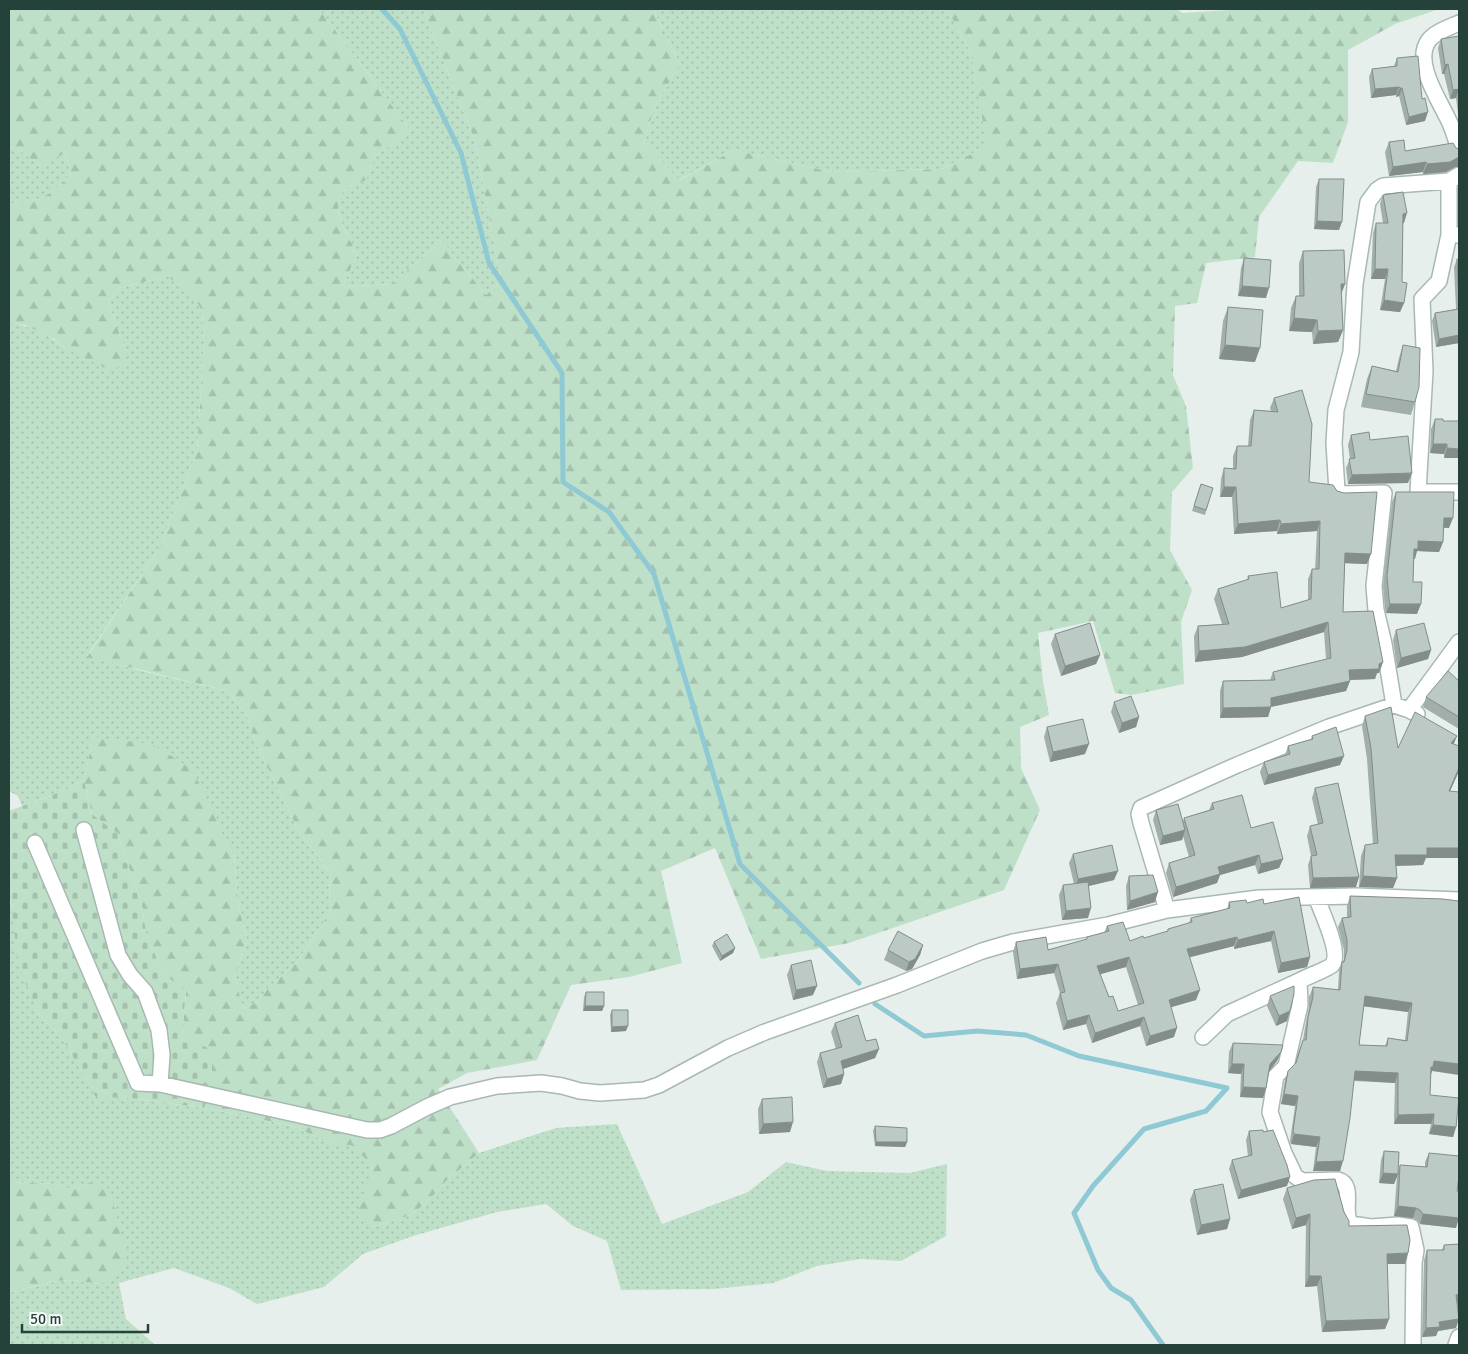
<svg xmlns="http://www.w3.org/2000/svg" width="1468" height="1354" font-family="Signika,sans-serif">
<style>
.grass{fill:url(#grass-dots)}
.forest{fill:url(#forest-firs)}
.cemetery{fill:url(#cemetery-stones)}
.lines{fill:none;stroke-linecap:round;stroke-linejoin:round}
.stream{stroke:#8ec9d4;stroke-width:5}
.street-casing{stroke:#a8b8b2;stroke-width:18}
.street{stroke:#fff;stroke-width:15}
.wall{fill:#a1aea9;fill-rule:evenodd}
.shaded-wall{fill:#838d89}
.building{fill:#bbcac4;stroke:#838d89;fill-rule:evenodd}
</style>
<defs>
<pattern id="grass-dots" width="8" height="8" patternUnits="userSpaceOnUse" patternTransform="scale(1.25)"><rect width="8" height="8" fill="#bfe0c8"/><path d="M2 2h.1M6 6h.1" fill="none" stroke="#a4c1ad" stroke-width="1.8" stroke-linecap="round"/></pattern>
<pattern id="forest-firs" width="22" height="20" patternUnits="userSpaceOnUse" patternTransform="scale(1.25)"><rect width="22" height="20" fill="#bfe0c8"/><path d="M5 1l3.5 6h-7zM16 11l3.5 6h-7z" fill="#a4c1ad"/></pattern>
<pattern id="cemetery-stones" width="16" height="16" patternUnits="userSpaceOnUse" patternTransform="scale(1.25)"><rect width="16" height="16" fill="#bfe0c8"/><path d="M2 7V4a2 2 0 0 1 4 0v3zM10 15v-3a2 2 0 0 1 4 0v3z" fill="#a4c1ad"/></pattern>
</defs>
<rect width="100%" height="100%" fill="#e6efeb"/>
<path class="grass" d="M319,9h104l52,132 26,140 -15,14 -44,-54 -51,43 -49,3 15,-32c-7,-18 -30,-48 -12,-65 5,-5 15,-7 21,-10l9,-24 36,-25z
M653,9h294l24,44 17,93 -46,23 -110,3 -98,-22 -55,30 -35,-37 10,-35 26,-44z
M9,147c11,1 21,11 29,18l27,-13 6,22c-20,22 -32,28 -62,30z
M167,276l27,19 8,16 2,30 -7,110 -37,96 -73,109 55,15 86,20 19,25 11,31 39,81 32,44 1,38 -9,17 -25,36 -27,24 -12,15 -14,7 -8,-33 12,-35 -9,-38 -4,-50 -141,-116 -9,43 -32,15 -30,11 -4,-10 -9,-5v-469c21,4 40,12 57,27l58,-3 -16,-44 11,-14z
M9,897l28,115 27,29 33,57 25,-1 82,11 89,18 39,18h19l22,21 -3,12 2,50 39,-12 15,-12 22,-24 31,-26 77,-25 61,-4 45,100 86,-32 38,-30 41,9 83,2 37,-9 -1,72 -45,25 -41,-2 -43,7 -44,17 -59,6 -93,1 -14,-49 -34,-15 -27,-22 -49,8 -84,24 -50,18 -39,33 -67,17 -28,-16 -55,-20 -55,15 7,36 29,26h-146v-52l48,-12 16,-1 27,4 -8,-102 -22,7 -15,-5 -46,-2z"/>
<path class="forest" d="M9,9h310l92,122 -36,25 -9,24c-6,3 -16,5 -21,10 -18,18 5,47 12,65l-15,32 49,-3 51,-43 44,54 15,-14 -26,-140 -52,-132h230l27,55 -26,44 -10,35 36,37 54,-30 98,22 110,-3 45,-23 -16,-93 -24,-44h230l5,4 62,-4h195l-44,15 -47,26v72l-15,41 -35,-2 -39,56 -4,40 -49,6 -9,40 -22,3 -2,69 13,31 7,62 -21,24 -2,58 22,40 -11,32 3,62 -52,11 -17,-2 -22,-72 -55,12 5,48 6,34 -29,12 1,41 19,42 -36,80 -155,53 -88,16 -46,-111 -54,23 21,92 -53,14 -58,8 -34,75 -70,13 -29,16 41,64 -31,26 -22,24 -15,12 -39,12 -14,-15 15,-46 -22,-21 -19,-1 -39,-18 -89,-18 8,-21 -30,-51 4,-46 -23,-15 -17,-42 -4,-28 -25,-72 -25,-19 -8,-34 9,-43 59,7 40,25 42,84 4,50 9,38 -12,35 8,33 14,-7 12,-15 27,-24 25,-36 9,-17 -1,-38 -32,-44 -39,-81 -11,-31 -19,-25 -141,-34 73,-110 37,-96 7,-110 -2,-30 -9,-16 -26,-19 -48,12 -11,14 16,44 2,17 -15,8 -45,-22 -12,-10 -29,-14 -16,-3v-118c30,-2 42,-8 62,-30l-6,-22 -12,9 -15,4c-8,-7 -18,-17 -29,-18z
M9,1182l46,2 15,5 22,-7 12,3 6,6 17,65 -6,16 -13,9 -8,3 -27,-4 -17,1 -47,12z"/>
<path class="cemetery" d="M84,780l8,34 25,19 25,72 4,28 17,41 23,16 -4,46 30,14v38l-8,20 -82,-11 -25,2 -33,-58 -27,-29 -19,-49 -7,-60 -2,-6v-86l43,-16z"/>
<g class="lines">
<path class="stream" d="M382,9l18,20 61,124 28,110 73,110 1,109 46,30 45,62 86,290 119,119
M875,1004l49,32 53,-5 49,4 53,21 148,32 -21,23 -62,18 -51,57 -19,27 24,57 13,18 20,12 32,45"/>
<g class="street-casing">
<path id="street" d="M1459,23c-9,4 -24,9 -30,17 -16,21 9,58 18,77 6,11 9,22 12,33
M1449,181v54h10
M1449,235l-10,46 -17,18 3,72 -7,121h41
M1394,705l-10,-61 -8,-34 -2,-24 10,-93 -44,1 -3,-3 -3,-48 2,-33 15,-58 4,-68 13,-82 9,-12 6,-4 66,-5 10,-6
M1417,714l-8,-4 50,-68
M84,830l34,125 12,20 15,17 14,38 3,25 -2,29
M35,843l103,240 22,1 207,46h13l11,-4 36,-19 23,-10 47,-11 44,-3 21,3 18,5 20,2 44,-3 15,-5 69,-37 37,-16 132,-47 85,-34 31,-9 95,-17 59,-15 92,-12 96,-2 104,4
M1316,897c5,13 26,57 16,68 -4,4 -26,12 -33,16l1,24 -14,61 -10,10 -6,36 14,41 11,23 7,5 36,-1c18,5 3,32 13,44l20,3 27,-2 13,2 5,23 -2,13 -1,82
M1167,910l-26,-87 -2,-9 2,-6 96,-43 92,-38 65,-22 15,5
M1203,1037l24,-23 72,-33
M1456,1345l3,-8"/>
</g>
<use href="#street" class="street"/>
</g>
<path class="wall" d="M1459,36v85l-3,-23 -6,1 -6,-25h-2l-4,-26 3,-9z
M1397,58l28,63 -19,4 -7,-29 -3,1v-2l-25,3 -2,-21 3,-8 22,-3z
M1389,142l16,9 51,-3 3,1v18h-4l-9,5 -23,2v-2l-34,4 -4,-24z
M1319,179l20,51 -25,-1 2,-42z
M1459,184v36l-1,-34z
M1383,195l21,28h-1l-1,59 2,21 -4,9 -20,-2 5,-31h-14l2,-46 3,-10h7l-3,-19z
M1303,251l42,33 -4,10 2,36 -5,12 -25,2 -1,-12 -23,-1 2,-23 5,-12h3v-33z
M1244,258l22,40 -28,-2 3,-28z
M1457,259h2v84l-23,4 -4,-26 3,-8 21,-4 -2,-42z
M1228,307l27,55 -36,-3 4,-38z
M1403,345l12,57 -4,13 -50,-8 6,-28 5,-13 24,5 3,-13z
M1274,398l35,84 58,82 -22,-1 -2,49 40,50 -4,11h-2l-2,6 -25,1 -4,11 -75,16 -3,10 -48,1v-27l3,-10 47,-1 3,-8 53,-13 -2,-27 -82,25 -47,5 -1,-26 4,-10 24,-2 -8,-25 4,-10 29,-9 1,-4 33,32 27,-8v-21l4,-10h3l2,-38 -40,3v-3l-43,3 -2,-37h-12l1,-18 3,-11 9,1v-13l4,-10h11l2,-26 4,-10 17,1 -1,-3z
M1435,419l8,2h16l-15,37v-4l-14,-1 1,-24z
M1351,435l19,5 38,43 -60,1 -2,-16 4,-9 -2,-14z
M1201,484l12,4 -8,27 -13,-4z
M1396,492l53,36h-6v14l-4,10 -22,-1 -3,8 -1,23 4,32 -31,-1 -1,-4 -2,-23 9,-84z
M1396,630l35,20 -3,9 -31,9 -4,-28z
M1055,634l45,21 -4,9 -35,12 -10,-32z
M1459,681v48l-36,-22 3,-10z
M1114,702l25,15 -3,10 -17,6 -8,-21z
M1365,716l33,32 56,-4 5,2v25l-9,20 -27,74 -27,1 1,12 -4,10 -34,-1 2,-31 4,-11 8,-1 -6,-85 -5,-33z
M1047,727l38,27 -35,8 -6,-25z
M1312,736l28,29 -76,20 -4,-13 4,-10 21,-7 3,-9 23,-7z
M1315,788l41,99 -46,1 -2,-23 3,-9 -4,-20 3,-10 8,-1 -6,-27z
M1212,803l39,25 32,31 -4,9 -21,6 -3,-9 -35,10 -3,8 -44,14 -7,-24 3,-10 20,-6 -6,-21 -1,4 -22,5 -7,-25 3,-10 27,11 1,-3 25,-8z
M1073,854l41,26 -25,6 -1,32 -26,2 -3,-25 4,-10 11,-1 -5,-21z
M1129,876l26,26 -28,8 -1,-24z
M1350,896l93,3 -11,172 -1,3 -1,21 26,32 -3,10 -24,-3 2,-10h-37l1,-41 -41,-2 -14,90h-27l3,-24 -25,-3 -1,-3 5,-35 -14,-2 4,-24 3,-9 7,-7 4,-14 4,-10 2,-13 4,-20v-10l4,-10 25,3 1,-19 5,-12v-9l-6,-23 4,-9 5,-1v-11zM1364,1006l44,6 -3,28 -17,-2 -3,8 -26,-1z
M1229,902l35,2 46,53 -3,10 -29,6 -7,-32 -37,8v-3l-45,11 7,43 -25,7 3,30 -28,9 -6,-20 -48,17 -6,-19 -23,6 -7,-27 4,-10 -6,-20 -37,6 -4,-27 3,-10 32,8 38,-10 1,-3 17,-4 3,-7 23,15 14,-3 23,-6 1,-3 21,-6 2,-5 36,-9zM1126,967l12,38 -20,6 -9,-14 -9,-23z
M714,942l21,6 -2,5 -13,8 -8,-15z
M923,945l-3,10 -8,14 -6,2 -22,-11 4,-10z
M791,965l22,30 -20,5 -6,-25z
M586,992l18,14 -2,5h-19l1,-14z
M1270,996l17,25 -11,5 -9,-20z
M612,1010l14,21 -15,1 -1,-17z
M835,1023l44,26 -4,9 -32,11 1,5 -3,10 -18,4 -6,-26 3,-9 16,-4 -5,-17z
M1233,1043l48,9 -4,9 -8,10 -3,17 -3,10 -23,-1 1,-23 -13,-1 1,-21z
M762,1099l28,33 -31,2 -1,-25z
M875,1126l32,16 -2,5 -30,-1 -2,-15z
M1249,1131l14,1 24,54 -49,13 -9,-30 3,-9 16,-4 -2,-16z
M1384,1151l14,21 2,-7 25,2v-5l4,-9 28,38 -1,37 -36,-4 -3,-4 -4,-2 -19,-2 3,-39 -3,7 -15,-1 2,-23z
M1287,1188l57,24 5,14 56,38h-18l2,55 -4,10 -63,3 -5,-46 -12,1 1,-62 -14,4 -9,-30z
M1194,1190l36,29 -3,10 -30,6 -7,-35z
M1459,1244v60h-1l-2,24 -18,3 -2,5 -14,1 2,-77 3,-10h15l2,-5z"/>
<path class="shaded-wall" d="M1448,64l-4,10h-2l3,-9z
M1399,87l-3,8 -25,3 4,-9z
M1400,88h2l-3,8 -3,1z
M1459,89l-3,9 -6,1 3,-9z
M1428,112l-3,9 -19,4 3,-8z
M1459,157v10h-4l-9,5 -23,2 4,-10z
M1426,162l-3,10 -34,4 4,-9z
M1407,213l-3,10 -4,1 3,-10z
M1317,221l25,1 -3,8 -25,-1z
M1375,269h13l-3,10h-14z
M1341,284h4l-5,13z
M1242,286l27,2 -3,10 -28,-2z
M1384,300l20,3 -4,9 -20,-2z
M1294,318l23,2 -5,12 -23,-1z
M1343,330l-5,12 -25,2 5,-13z
M1459,335v8l-23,4 3,-8z
M1225,345l35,3 -5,14 -36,-3z
M1433,444h14l-3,10 -14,-1z
M1447,448l12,1v9h-15z
M1412,473l-4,10 -60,1 4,-9z
M1224,487h12l-4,10h-12z
M1444,518h9l-4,10 -9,-1z
M1280,520l-3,11 -43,3 4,-10z
M1320,521l-3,10 -40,3 4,-10z
M1418,541l25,1 -4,10 -22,-1 -2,8 -4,-1 3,-9z
M1345,553l26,1 -4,10 -26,-1z
M1390,604h31l-4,10 -31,-1z
M1328,622l-4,10 -82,25 -47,5 4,-11z
M1431,650l-3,9 -31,9 4,-10z
M1100,655l-4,9 -35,12 4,-10z
M1383,662l-4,11h-2l-2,6 -29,1 3,-10z
M1350,681l-4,10 -76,16h1l-3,10 -48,1 3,-10z
M1139,717l-3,10 -17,6 3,-10z
M1457,736l-4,10 -2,-3z
M1089,744l-4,10 -35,8 3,-10z
M1344,756l-4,9 -76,20 4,-10z
M1459,768v3l-14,31 4,-11z
M1185,830l-3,10 -22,5 3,-9z
M1427,848h32v10h-33l-3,7 -32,1 4,-11z
M1259,855l-4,10 -35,10 -3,8 -44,14 3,-10 42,-20z
M1283,859l-4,9 -21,6 3,-10z
M1118,871l-4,9 -39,9 3,-10z
M1363,876l34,2 -4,10 -34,-1z
M1359,877l-3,10 -46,1 3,-10z
M1158,892l-3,10 -28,8 3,-9z
M1091,908l-3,10 -26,2 4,-9z
M1274,931l-3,10 -37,8 4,-9z
M1237,937l-3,9 -51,13 4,-10z
M923,945l-3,10 -8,14 -6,2 3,-9z
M735,948l-2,5 -13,8 2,-5z
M1129,957l-3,10 -32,9 3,-10z
M1310,957l-3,10 -29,6 3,-10z
M1058,964l-4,9 -37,6 3,-10z
M817,986l-4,9 -20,5 3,-10z
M1200,990l-4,10 -31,9 4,-9z
M1365,996l47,7 -4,9 -47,-6z
M585,1006h19l-2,5h-19z
M1290,1011l-3,10 -11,5 3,-10z
M1089,1015l-3,9 -23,6 4,-9z
M1144,1017l-4,9 -48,17 3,-10z
M628,1026l-2,5 -15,1 1,-5z
M1177,1028l-3,9 -28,9 4,-10z
M879,1049l-4,9 -38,13 4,-10z
M1281,1052l-4,9 -10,13 3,-10z
M1434,1061l25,3v11l-27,-4 -2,6 1,-10z
M1232,1064h12l-3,10 -13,-1z
M1355,1071l43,2 -3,10 -43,-3z
M844,1074l-3,10 -18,4 4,-9z
M1243,1087l23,1 -3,10 -23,-1z
M1284,1094l14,2 -3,10 -14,-2z
M1434,1114l-3,10h-37l4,-9z
M793,1122l-3,10 -31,2 4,-10z
M1433,1125l23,2 -3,10 -24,-3z
M1294,1134l26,3 -4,10 -25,-3z
M876,1142h31l-2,5 -30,-1z
M1343,1161l-3,10h-27l3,-9z
M1383,1173l15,1 -4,10 -15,-1z
M1290,1177l-3,9 -49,13 3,-9z
M1398,1206l18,2 -3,10 -19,-2z
M1310,1214l-4,11 -14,4 4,-11z
M1423,1214l36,4 -3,10 -36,-4z
M1230,1219l-3,10 -30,6 4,-10z
M1408,1253l-3,11h-22l4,-10z
M1309,1276h12l-4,10 -12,1z
M1459,1294v10h-6l3,-9z
M1389,1319l-4,10 -63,3 4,-11z
M1459,1319l-3,9 -18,3 -2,5 -14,1 4,-9 13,-6z"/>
<path class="building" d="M1459,36v53l-6,1 -5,-26 -3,1 -4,-26z
M1418,56l4,43 3,-1 3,14 -19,5 -7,-29h-2l-1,-1 -24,2 -3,-20 25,-3v-8z
M1404,140l1,11 48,-8 3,5 3,1v8l-9,5 -23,2 -1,-2 -33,5 -4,-25z
M1319,179h25l-2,43 -25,-1z
M1403,192l4,21 -4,1 -1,68 5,1 -3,20 -20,-3 4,-31h-13l1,-46h12l-5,-28z
M1344,250l1,34h-4l2,46 -25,1 -1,-11 -23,-2 2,-22h8l-1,-45z
M1244,258l27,2 -2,28 -27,-2z
M1457,259h2v41z
M1228,307l35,3 -3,38 -35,-3z
M1459,309v26l-20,4 -4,-26z
M1403,345l17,3 -1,39 -4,15 -49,-8 6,-28 26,6z
M1302,390l10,34 -3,58 24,3 4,6 7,2 33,-1 -6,62 -26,-1 -2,59 30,-1 10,51 -4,2v5l-30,1 1,11 -79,17v9l-48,1v-27l52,-1 -2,-8 58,-14 -3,-36 -83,25 -46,4 -1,-25 31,-2 -11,-35 31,-10 -1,-3 29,-4 4,36 30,-9 1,-30h7l1,-48 -39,3 -1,-4 -42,4 -2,-37h-12v-19l12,1 1,-23h14l3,-36 24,2 -4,-14z
M1435,419h8v2h16v28l-12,-1v-4h-14z
M1369,432l1,8 38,-4 4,37 -60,2 -3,-16 6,-1 -4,-23z
M1201,484l12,4 -7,22 -12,-4z
M1396,492h58l-1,26h-9l-1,24 -25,-1v8h-4l-1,33h9l-1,22h-31l-1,-5 -2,-23z
M1090,623l10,32 -35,11 -10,-32z
M1424,623l7,27 -30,8 -5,-28z
M1448,671l11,10v36l-33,-20z
M1131,696l8,21 -17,6 -8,-21z
M1391,707l7,41 17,-36 42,24 -6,7 8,3v22l-10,23 10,1v56h-32v7h-32l2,23 -34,-2 2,-31 13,-2 -7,-95 -6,-32z
M1083,719l6,25 -36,8 -6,-25z
M1336,727l8,29 -76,19 -4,-13 26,-8 -2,-8 25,-7 -1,-3z
M1338,783l21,94 -46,1 -2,-22 6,-1 -7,-29 13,-3 -8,-35z
M1242,795l9,33 22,-6 10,37 -22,5 -2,-9 -41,12 2,7 -44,13 -7,-24 26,-8 -11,-37 30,-9 -2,-6z
M1178,804l7,26 -22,6 -7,-26z
M1112,845l6,26 -40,8 -5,-25z
M1153,875l5,17 -28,9 -1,-25z
M1088,882l3,26 -25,3 -3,-26z
M1350,896l93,3 16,2v163l-25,-3 -1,6h-2l-1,28 29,3 -3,29 -23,-2 1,-11 -36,1v-42l-43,-2 -5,47 -7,43 -27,1 4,-25 -26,-3 -1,-3 5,-35 -14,-2 4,-23 8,-8 7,-23h3l2,-23 5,-20v-10l27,3 2,-28h2l3,-12v-10l-5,-22 9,-1zM1365,996l47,7 -5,38 -19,-3 -1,8 -28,-1z
M1299,897l11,60 -29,6 -7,-32 -36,9 -1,-3 -50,12 13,41 -31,10 8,28 -27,8 -6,-19 -49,16 -6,-18 -22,6 -7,-28 5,-1 -7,-28 -38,5 -4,-27 30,-5 2,13 39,-11v-2l22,-6 -2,-5 16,-4 7,19 13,-5 1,2 24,-7v-2l24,-7 -1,-4 39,-10 -1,-6 17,-2 1,3 16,-4 1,5zM1129,957l15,46 -26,8 -5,-15 -4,1 -12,-31z
M898,931l25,14 -8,14 -6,3 -21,-12z
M727,934l8,14 -13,8 -8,-14z
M811,960l6,26 -21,4 -5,-25z
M1294,986v8l-4,17 -11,5 -9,-20z
M586,992h18v14h-19z
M612,1010h16v16l-16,1z
M858,1015l8,26 10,-2 3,10 -38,12 3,13 -17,5 -7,-26 22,-6 -7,-24z
M1233,1043l50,2 -2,7 -11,12 -4,24 -23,-1 1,-23h-12z
M792,1097l1,25 -30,2 -1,-25z
M875,1126l32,2v14h-31z
M1263,1130v2l10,-2 14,35 3,12 -49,13 -9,-30 20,-5 -3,-24z
M1384,1151l15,1 -1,22 -15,-1z
M1429,1153l30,3v20l-2,15 2,1v26l-36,-4 -3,-4 -4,-2 -18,-2 2,-41 27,2z
M1335,1179l9,33 5,9v5l58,-1 3,15 -2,13 -21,1 2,65 -63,2 -5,-45h-12l1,-62 -14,4 -9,-30 27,-8z
M1223,1184l7,35 -29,6 -7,-35z
M1459,1244v50l-3,1 3,24 -20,3 1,5 -14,1 1,-78h17v-5z"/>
<rect width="1468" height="1354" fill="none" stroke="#24423a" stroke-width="20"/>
<path d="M22 1324v8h126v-8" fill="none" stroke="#24423a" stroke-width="2.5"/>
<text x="30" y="1324" font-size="15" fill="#24423a" stroke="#f7fbf9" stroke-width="4" paint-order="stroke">50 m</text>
</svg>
